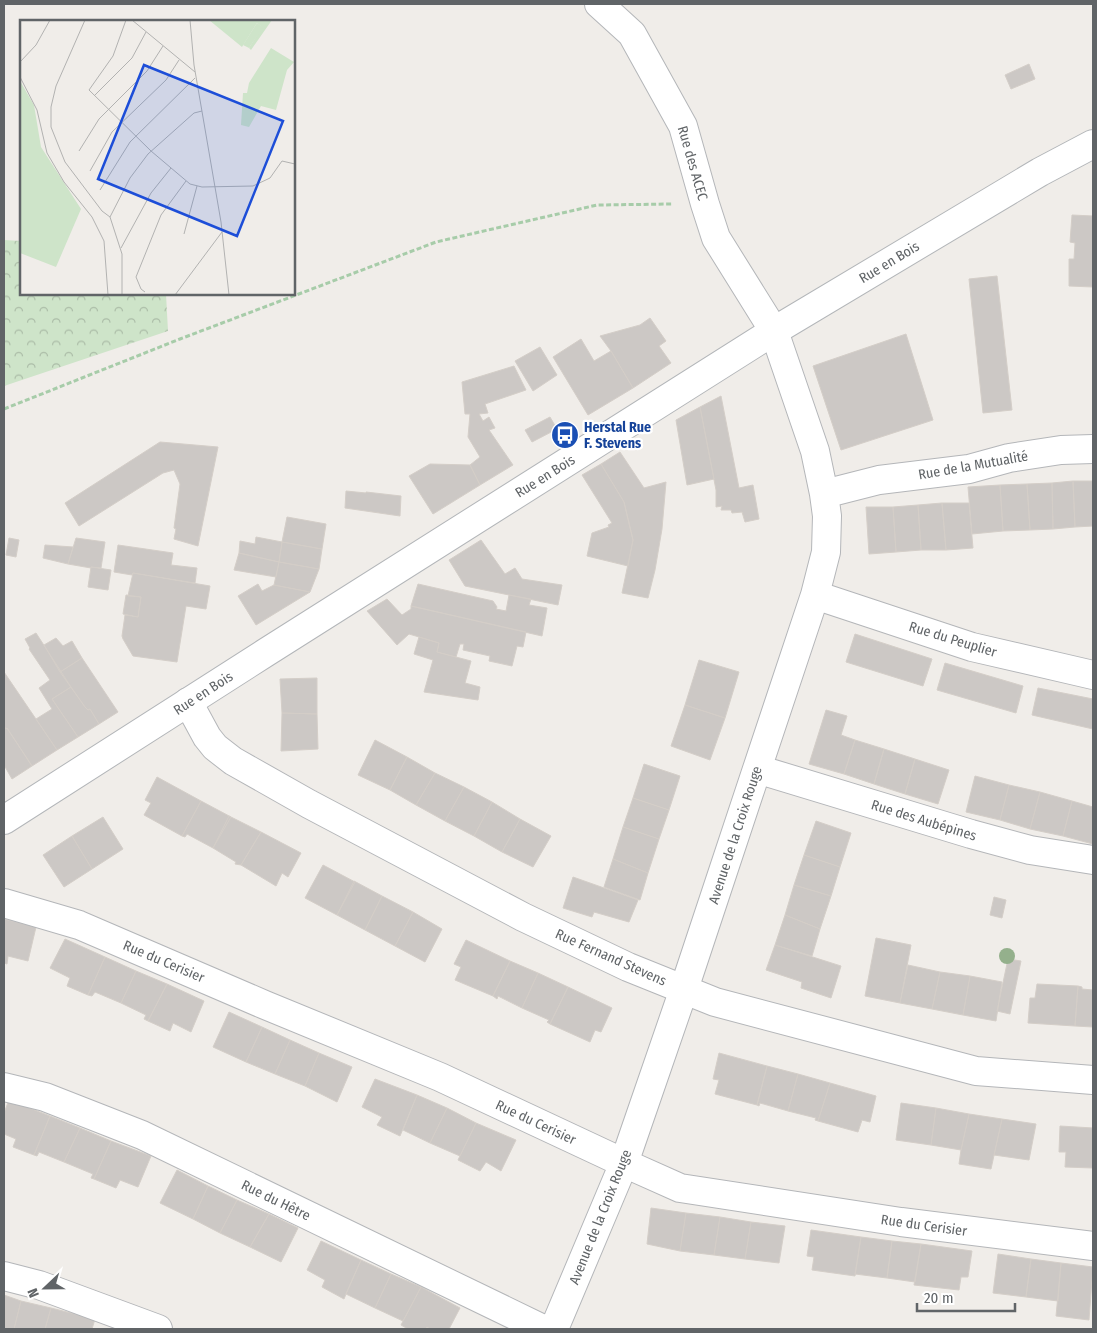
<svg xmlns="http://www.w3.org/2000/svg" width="1097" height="1333" font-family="'Fira Sans Condensed',sans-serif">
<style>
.forest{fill:url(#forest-crowns)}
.building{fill:#ccc8c5;stroke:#d4cec8}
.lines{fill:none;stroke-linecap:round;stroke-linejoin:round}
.street-casing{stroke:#b4b6b9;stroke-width:30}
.secondary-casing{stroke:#b3b6b9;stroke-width:30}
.path{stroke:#a7cca9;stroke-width:3;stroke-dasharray:5 2.5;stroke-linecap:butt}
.street{stroke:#fff;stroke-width:28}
.secondary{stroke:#fff;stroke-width:28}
.tree{fill:#94b08c}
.labels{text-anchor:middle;stroke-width:4.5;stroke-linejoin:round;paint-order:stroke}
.street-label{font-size:14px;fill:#606467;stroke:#fff}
.transit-label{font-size:14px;font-weight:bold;fill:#164399;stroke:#fff;text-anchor:start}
.inset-road{fill:none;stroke:#b2b2b1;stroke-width:1}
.view{fill:#1d4ed8;fill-opacity:0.15;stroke:#1d4ed8;stroke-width:2.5}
.inset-edge{fill:none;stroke:#606467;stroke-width:2.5}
</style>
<defs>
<pattern id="forest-crowns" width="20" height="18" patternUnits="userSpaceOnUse" patternTransform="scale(1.25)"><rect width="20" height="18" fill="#cee4c9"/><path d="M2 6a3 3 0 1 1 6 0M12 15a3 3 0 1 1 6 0" fill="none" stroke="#abbca7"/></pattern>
</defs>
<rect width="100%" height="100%" fill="#f0ede9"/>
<path class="forest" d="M4,240l17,1v53h145l2,37 -164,55z"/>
<path class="building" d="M1029,64l6,15 -24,10 -6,-14z
M1072,215l21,1v71l-24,-1v-27h5l1,-16 -5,-1z
M997,276l15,134 -29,3 -14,-134z
M650,318l16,23 -7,5 12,17 -38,25 -22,-37 -11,-15 40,-11z
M906,334l27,86 -92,30 -28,-84z
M581,339l13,22 17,-10 22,37 -45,27 -35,-58z
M540,347l17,28 -24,16 -18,-30z
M514,366l12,24 -41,14 3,9 -9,1 4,7 6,-4 6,11 -6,2 24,35 -33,20 -10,-20 10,-8 -12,-20 2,-23h-5l-3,-32z
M721,396l18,92 14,-3 6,34 -14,3 -3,-10 -10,1 -1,-3h-10l1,-4 -6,1v-17l-16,-83z
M700,407l14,72 -27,6 -11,-65z
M550,417l7,12 -25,13 -7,-12z
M160,442l58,5 -20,99 -24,-7 2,-10 -2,-1 6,-44 -6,-14 -11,3 -84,53 -14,-23z
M620,452l24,36 22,-6 -4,47 -7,41 -7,28 -26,-5 11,-53 -9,-38 -23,-38z
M430,464l40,1 10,20 -47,29 -24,-38z
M601,464l23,38 9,38 -5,26 -41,-10 5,-23 17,-6 -1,-2 4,-2 -30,-48z
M1073,481l2,46 -22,2 -1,-46z
M1073,481h20v45l-18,1z
M1052,483l1,46 -23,1 -3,-46z
M1027,484l3,46 -27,1 -3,-46z
M1000,485l3,46 -31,3 -4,-47z
M346,491l20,2v-1l35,4 -1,20 -55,-8z
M942,503h27l4,45 -27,2z
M942,503l4,47h-25l-3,-45z
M918,505l3,45 -25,2 -3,-45z
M866,507h27l3,45 -27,2z
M287,517l39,7 -4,25 -40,-7z
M256,537l26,5 -3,20 -40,-9 1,-12 15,3z
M9,538l10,2 -3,17 -10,-2z
M76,538l29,4 -4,26 -10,-1v1l-23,-4z
M481,540l24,34 10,-6 7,11 40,6 -4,20 -93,-19 -16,-26z
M282,542l40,7 -3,20 -40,-7z
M45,545l28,2 -5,17 -25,-6z
M118,545l55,8 -2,12 26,3 -2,15 -62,-10 -1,2 -18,-3z
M239,553l40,9 -3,15 -42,-7z
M279,562l40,7 -9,23 -36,-7z
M91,567l20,3 -3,20 -20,-3z
M133,573l77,13 -4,23 -20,-3 -9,56 -44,-6 -10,-17 -1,-3 3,-21 13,2 3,-20 -13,-1z
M258,584l4,7 12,-6 36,7 -54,33 -18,-29z
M418,584l75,17 4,6 -1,2 10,2 3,-16 22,4 -2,6 18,3 -5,28 -131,-30z
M126,595l15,2 -3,20 -15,-3z
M387,599l15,16 9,-6v-3l115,26 -3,15 -6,-1 -5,20 -23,-5 1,-5 -27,-6 1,-6h-4l-4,13 -19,-5 2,-9 -30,-9 -12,11 -30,-34z
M36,633l35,54 -19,12 26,38 -21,13 -21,-31 16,-10 -13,-21 11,-8 -21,-31 1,-1 -5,-9z
M855,634l77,25 -9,27 -77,-24z
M419,637l20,6 -2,9 34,9 -6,22 15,4 -2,13 -54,-8 9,-32 -19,-6z
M56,638l7,8 9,-5 10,17 -22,14 -16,-27z
M82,658l36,54 -19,12 -9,-15 -2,1 -3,-3 -25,-35z
M699,660l40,12 -14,46 -40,-13z
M945,663l78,23 -7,27 -79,-23z
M4,672l53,78 -25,16 -25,-38 -1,1 -2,-3z
M317,678v36l-35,-1 -2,-34z
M71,687l14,20 3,3 2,-1 9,15 -21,13 -26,-38z
M1038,688l55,11v30l-61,-14z
M685,705l40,13 -15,42 -39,-14z
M826,710l21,6 -6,19 14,5 -11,34 -35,-10z
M282,713l35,1 1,35 -37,2z
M4,726l2,3 1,-1 25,38 -20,13 -8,-14z
M375,740l32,17 -17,33 -32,-15z
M855,740l29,9 -10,35 -30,-10z
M884,749l31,10 -10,35 -31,-10z
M407,757l28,16 -19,32 -26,-15z
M915,759l34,11 -11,34 -33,-10z
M644,764l36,12 -11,34 -36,-12z
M435,773l29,14 -19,34 -29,-16z
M975,776l34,9 -9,35 -34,-8z
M157,777l44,24 -19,35 -38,-21 7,-12 -6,-3z
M1009,785l31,7 -10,37 -30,-9z
M464,787l28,15 -18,34 -29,-15z
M1040,792l32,9 -9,35 -33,-7z
M633,798l36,12 -10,29 -36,-12z
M201,801l30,16 -18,31 -26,-14 -2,3 -3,-1z
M1072,801l21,6v37l-30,-8z
M492,802l28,17 -18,33 -28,-16z
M229,816l32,16 -20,33 -6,-1 1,-2 -23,-14z
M103,817l20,32 -31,20 -20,-33z
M520,819l31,17 -18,31 -31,-15z
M816,821l35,12 -11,34 -36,-12z
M623,827l36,12 -11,34 -35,-14z
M261,832l40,21 -13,24 -6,-4 -6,13 -35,-21z
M72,836l20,33 -28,18 -21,-32z
M804,855l36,12 -9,29 -37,-11z
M613,859l35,14 -8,27 -36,-13z
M323,865l32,17 -18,33 -32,-17z
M573,877l65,23 -9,22 -35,-10 -2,5 -29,-9z
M354,881l28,15 -17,34 -28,-15z
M794,885l37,11 -11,33 -35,-14z
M382,896l31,16 -18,34 -30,-16z
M994,897l12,3 -4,18 -12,-3z
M413,912l29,17 -17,33 -30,-16z
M785,915l35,14 -8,27 -37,-11z
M4,919l32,8 -8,34 -20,-5 -1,8 -3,-1z
M876,938l35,7 -11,58 -35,-7z
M65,939l40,18 -17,38 -21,-9 3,-8 -20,-10z
M466,940l44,21 -17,35 -38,-16 6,-13 -7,-3z
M775,945l66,21 -10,32 -30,-10 1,-6 -36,-12z
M105,957l31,14 -15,32 -26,-11 -3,4 -4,-1z
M1008,959l13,2 -11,53 -13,-3z
M510,961l28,12 -16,35 -24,-12 -1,3 -4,-3z
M908,965l32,7 -8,37 -32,-6z
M136,971l31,13 -19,37 -4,-2 2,-4 -25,-12z
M940,972l30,4 -7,39 -31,-6z
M538,973l30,14 -18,37 -3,-2 2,-2 -27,-12z
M970,976l32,6 -6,39 -33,-6z
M167,984l37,17 -13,31 -18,-9 -3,8 -22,-10z
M1037,984l41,2 -3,40 -47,-3 2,-25h5z
M1078,986l4,1v2l11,1v37l-18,-1z
M568,987l44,21 -11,24 -6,-2 -5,12 -40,-18z
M229,1012l33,15 -16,35 -33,-15z
M262,1027l28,13 -15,34 -29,-12z
M290,1040l29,13 -14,33 -30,-12z
M319,1053l33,14 -15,35 -32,-16z
M719,1053l48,13 -10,39 -42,-11 4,-14 -6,-1z
M767,1066l31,8 -10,37 -28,-8 -1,3 -2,-1z
M798,1074l32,9 -12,38 -3,-1 1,-2 -28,-7z
M375,1079l42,16 -17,41 -23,-11 5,-8 -20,-10z
M830,1083l46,13 -6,26 -8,-2 -4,12 -40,-11z
M417,1095l30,13 -17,35 -27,-13z
M9,1100l41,16 -16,39 -21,-8 3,-8 -12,-5v-21z
M901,1103l35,5 -5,37 -35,-5z
M447,1108l29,15 -16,33 -30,-13z
M936,1108l33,6 -8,36 -30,-5z
M969,1114l33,5 -11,50 -32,-5 2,-14z
M50,1116l30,12 -16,34 -25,-10 -2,4 -3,-1z
M1002,1119l34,5 -7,36 -35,-5z
M476,1123l40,17 -15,31 -15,-9 -6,9 -22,-11z
M1060,1126l33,2v40l-28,-1 1,-15h-7z
M80,1128l31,13 -17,38 -3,-1 2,-4 -29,-12z
M111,1141l40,15 -13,31 -18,-7 -4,8 -22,-9z
M177,1170l31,16 -15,33 -33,-16z
M208,1186l29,14 -17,33 -27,-14z
M237,1200l32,14 -19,33 -30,-14z
M651,1208l35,5 -6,38 -33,-7z
M686,1213l34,4 -6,38 -34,-4z
M269,1214l29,14 -17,34 -31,-15z
M720,1217l31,5 -6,37 -31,-4z
M751,1222l34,4 -6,37 -34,-4z
M811,1230l50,7 -6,39 -43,-6 2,-13 -7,-1z
M861,1237l31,4 -5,37 -32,-4z
M321,1241l40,19 -15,34 -2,5 -22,-12 3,-7 -18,-10z
M892,1241l29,3 -6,38 -28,-4z
M921,1244l51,7 -4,26h-7l-2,13 -45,-5z
M998,1254l33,5 -5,38 -33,-4z
M1031,1259l30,4 -3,38 -32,-4z
M361,1260l30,14 -16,34 -29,-14z
M1061,1263l32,4 -4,53 -33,-4z
M391,1274l30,13 -18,34 -28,-13z
M421,1287l39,21 -11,21h-19l-3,-2 -1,2h-18l-7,-4z
M4,1295l17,6 -7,28h-10z
M21,1301l30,7 -6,21h-31z
M51,1308l44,11 -3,10h-47z"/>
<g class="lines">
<g class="street-casing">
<path id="street" d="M824,494l55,-14 90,-11 40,-11 52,-8 32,-1
M815,595l157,52 121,28
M188,702l19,35 8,10 18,14 76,43 214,113 105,50 87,35 261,69 117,9
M757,769l214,65 59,16 63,10
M4,903l75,22 186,80 175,72 184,86 56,25 221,34 192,24
M4,1087l41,10 97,38 401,194
M4,1276l35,9 119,44
M554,1329l70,-166 60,-174 73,-220 58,-174 11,-43 1,-36 -3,-22 -9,-43 -41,-120 -58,-93 -11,-34 -22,-78 -51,-92 -33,-30"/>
</g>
<g class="secondary-casing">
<path id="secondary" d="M4,820l261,-167 509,-322 266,-159 53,-28"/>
</g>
<path class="path" d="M4,409l176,-70 256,-97 161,-37 76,-1"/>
<use href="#street" class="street"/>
<use href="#secondary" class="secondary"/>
</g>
<circle class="tree" cx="1007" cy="956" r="8"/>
<defs>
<g id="bus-disc" transform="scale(1.4375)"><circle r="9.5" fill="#1a4fb4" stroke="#fff"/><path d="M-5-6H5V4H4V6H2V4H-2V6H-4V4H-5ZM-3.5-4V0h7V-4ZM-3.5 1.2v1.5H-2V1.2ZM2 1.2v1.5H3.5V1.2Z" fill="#fff"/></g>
</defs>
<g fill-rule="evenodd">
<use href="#bus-disc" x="565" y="435"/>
</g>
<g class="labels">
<g class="street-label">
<text transform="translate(693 163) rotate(74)" y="5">Rue des ACEC</text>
<text transform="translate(889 262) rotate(-31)" y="5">Rue en Bois</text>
<text transform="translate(973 465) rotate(-10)" y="5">Rue de la Mutualité</text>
<text transform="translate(545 476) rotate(-32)" y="5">Rue en Bois</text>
<text transform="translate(953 639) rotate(17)" y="5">Rue du Peuplier</text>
<text transform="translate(203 693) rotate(-33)" y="5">Rue en Bois</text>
<text transform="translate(924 820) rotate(17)" y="5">Rue des Aubépines</text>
<text transform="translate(735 835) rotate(-72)" y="5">Avenue de la Croix Rouge</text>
<text transform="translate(611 957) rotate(24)" y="5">Rue Fernand Stevens</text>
<text transform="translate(164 961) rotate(23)" y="5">Rue du Cerisier</text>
<text transform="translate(536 1122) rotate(25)" y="5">Rue du Cerisier</text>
<text transform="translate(276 1200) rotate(26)" y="5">Rue du Hêtre</text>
<text transform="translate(600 1217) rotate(-68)" y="5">Avenue de la Croix Rouge</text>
<text transform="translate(924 1225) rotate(8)" y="5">Rue du Cerisier</text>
</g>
<g class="transit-label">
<text x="584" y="432">Herstal Rue<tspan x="584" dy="16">F. Stevens</tspan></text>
</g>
</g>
<g transform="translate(20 20)">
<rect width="275" height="275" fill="#f0ede9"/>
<path d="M189,0h63l-21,30 -2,-2 13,-21 -5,-4 -15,24z" fill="#cee4c9"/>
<path d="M237,3l6,4 -14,21 -6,-3zM251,28l23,14 -7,8 -11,40 -15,-4 -12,21 -8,-2 2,-32h4l2,-10z" fill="#cee4c9"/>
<path d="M0,61l14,24 7,42 40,62 -25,58 -36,-14z" fill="#cee4c9"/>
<path class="inset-road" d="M65,0l-29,66 -5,21v20l14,35 37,49 8,6M106,0l-13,36 -24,34 62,61 39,33 12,3 51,-1 17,-8 12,-17 13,3M112,0l63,52M170,0l4,45 27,157 8,73M0,42l16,-17 14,-25M0,57l17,33 10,43 17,29 28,35 12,24 4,54M74,76l38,-38 14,-26M59,131l20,-32 48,-48 16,-25M70,151l22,-39 54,-52 13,-20M80,170l30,-48 65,-64M90,197l20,-39 18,-24 46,-41 8,-2M90,197l12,37v41M164,214l13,-48M101,228l30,-55 20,-25M116,257l25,-62 25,-34M116,257l5,12 4,3M155,275l47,-63"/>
<path class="view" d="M124,45l139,56 -46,115 -139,-57z"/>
<rect width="275" height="275" class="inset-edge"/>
</g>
<rect width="1097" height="1333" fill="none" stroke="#606467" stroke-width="10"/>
<g transform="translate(45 1288) rotate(248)" stroke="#ffffff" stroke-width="4" paint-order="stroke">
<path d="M0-4L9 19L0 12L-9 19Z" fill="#606467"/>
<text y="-8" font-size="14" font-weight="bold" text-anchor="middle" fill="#606467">N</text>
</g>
<path d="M917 1303v8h98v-8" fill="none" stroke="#606467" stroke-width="2.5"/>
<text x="924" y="1303" font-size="15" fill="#606467" stroke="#ffffff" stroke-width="4" paint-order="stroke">20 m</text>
</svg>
